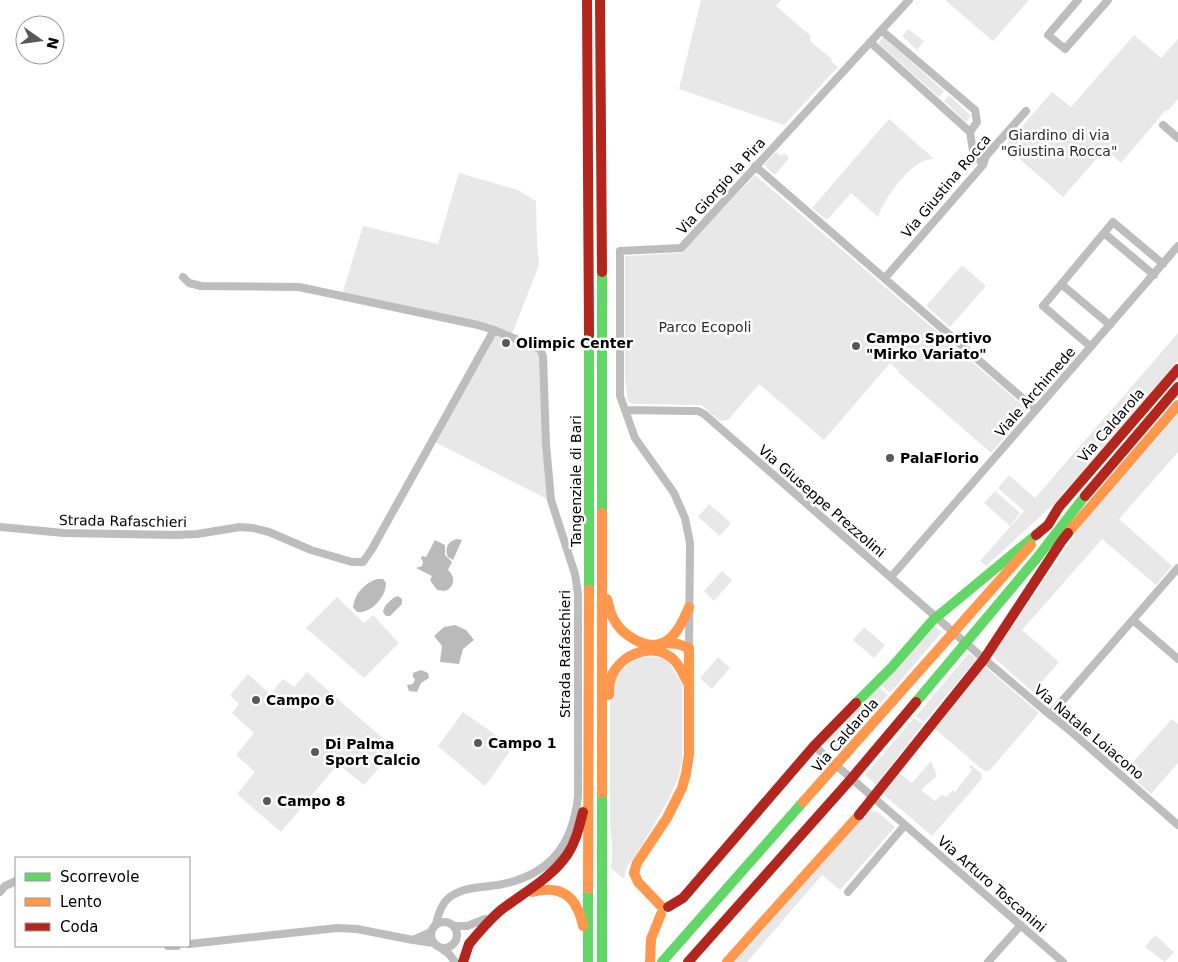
<svg xmlns="http://www.w3.org/2000/svg" width="1178" height="962" font-family="'DejaVu Sans',sans-serif">
<style>
.green{fill:#e8e8e8}
.water{fill:#bababa}
.lines{fill:none;stroke-linecap:round;stroke-linejoin:round}
.street{stroke:#bdbdbd;stroke-width:8}
.fast{stroke:#63d668;stroke-width:10}
.slow{stroke:#ff974d;stroke-width:10}
.jam{stroke:#b3261e;stroke-width:10}
.poi-dot{fill:#595959;stroke:#fff;stroke-width:2}
.labels{text-anchor:middle;stroke-width:5;stroke-linejoin:round;paint-order:stroke}
.park-label{font-size:14px;fill:#2d2d2d;stroke:#fff}
.street-label{font-size:14px;fill:#000;stroke:#fff}
.poi-label{font-size:14px;font-weight:bold;fill:#000;stroke:#fff;text-anchor:start}
</style>
<rect width="100%" height="100%" fill="#fff"/>
<path class="green" d="M701,0h80l-5,6 34,29v6l22,18 -1,2 7,6 -54,58 -105,-36z
M945,0h84l-36,41z
M908,29l16,12 -7,9 -15,-14z
M1134,35l27,23 17,-19v60l-10,12 -2,-1 -45,53 -16,-14 -42,48 -58,-51 47,-54 19,15z
M883,37l61,54 -5,6 -61,-54z
M949,95l22,21 -5,6 -22,-21z
M889,119l45,40c-21,-2 -50,39 -56,58l-27,-24 -24,27 -15,-12z
M776,152l5,4 3,-3 5,5 -14,17 -11,-10z
M459,173l59,17 18,11 1,43 2,21 -29,74 30,10 7,150 -112,-57 63,-114 -5,-2 -151,-32 21,-68 75,18z
M755,175l273,235 -37,43 -93,-81 1,-1 -9,-8 -66,77 -65,-56 -31,36 -8,1 -19,-16 -68,-1 -5,-2 -3,-24v-122l56,-3z
M962,265l24,21 -36,41 -24,-21z
M1178,333v28l-123,142 -69,63 -6,-5 44,-50 -26,-23 11,-13 26,23z
M1178,414v38l-59,67 53,47 -16,19 -54,-46 -80,91 37,32 -26,30 -41,-36 89,-130z
M995,491l25,22 -10,13 -26,-23z
M709,504l22,19 -11,13 -22,-19z
M722,571l10,9 -18,21 -10,-10z
M337,597l27,26 9,-8 26,28 -35,35 -58,-50z
M934,626l8,6 -52,61 -9,-8z
M864,627l21,18 -11,13 -21,-18z
M969,653l8,6 -53,63 -8,-6z
M640,656l26,2 16,26v78l-5,19 -9,20 -34,57 -7,8 -3,13 -13,-11c2,-14 1,-28 -1,-42v-132l7,-21z
M718,657l12,11 -18,21 -12,-11z
M984,666l55,47 -49,57 -6,1 -50,-43z
M307,672l88,77 -31,36 -26,-21 -57,68 -44,-38 18,-22 -19,-17 18,-22 -22,-20 7,-9 -9,-9 18,-21 22,20 13,-15 11,8z
M879,687l9,8 -35,40 -11,-11z
M463,712l50,35 -28,39 -47,-40z
M914,718l9,6 -47,61 -11,-10z
M1172,719l6,5v39l-27,31 -26,-23z
M841,726l11,10 -14,16 -13,-11z
M931,761l6,15 -16,14 14,11 7,-7 4,3 7,-7 2,2 17,-22 -3,-3 2,-2 11,9 -1,6 -49,56 -49,-42 16,-21 13,10z
M872,811l6,1 17,15 -55,63 -18,-15 -75,87h-12l132,-149z
M1155,935l19,17 -9,10 -20,-15z"/>
<path class="water" d="M457,539l5,1 -9,20 -5,-3c-4,-9 0,-16 9,-18z
M435,540l10,5v10l7,7 -4,8c8,7 7,17 -3,21l-8,-1 -7,-10 2,-4 -16,-8 6,-2 1,-4 -2,-4 1,-2 4,1z
M377,579h6l3,4c0,14 -15,31 -29,29l-4,-5c2,-14 12,-24 24,-28z
M398,596l4,3v5l-12,12h-4l-3,-4c0,-6 10,-15 15,-16z
M455,625l11,5 8,10 -11,9 -4,15 -19,-2 2,-16 -8,-10 10,-9z
M421,670l7,3 1,5 -8,5 -4,9 -8,-1 -2,-6 6,-1 2,-5 -2,-2v-4z"/>
<g class="lines">
<path class="street" d="M1078,0l-30,35 17,14 43,-49
M881,30l94,80 2,12 -7,10
M870,42l100,90 3,19 10,14
M1163,125l15,13
M755,166l281,244
M1104,233l50,42
M183,277l6,6 12,3 98,1 179,38 16,5
M885,278l98,-113 3,-9 40,-45
M1061,284l49,41
M1091,347l-48,-41 70,-84 50,42
M626,410l63,1h9l6,3 280,245 59,50 24,19 111,97
M0,527l64,6 112,2 21,-1 43,-7 13,1 16,4 42,18 41,12h11l9,-13 122,-219 46,19 3,7 3,88 5,56 24,74 3,20v202c-5,51 -30,80 -80,89 -14,2 -33,2 -45,10 -10,5 -15,20 -17,29
M891,577l287,-331
M1133,620l45,39
M689,648l1,-105 -5,-25 -11,-25 -39,-55 -15,-42v-145l61,-3 228,-248
M1050,715l128,-147
M814,746l249,216
M0,892l5,-6 11,-5
M848,892l57,-67
M431 935a13 13 0 1 1 26 0a13 13 0 1 1-26 0Z
M454,926h13l18,-7
M431,932l-18,8 21,3
M189,944l148,-16 20,1 56,11
M168,946h9
M441,948l8,6 6,8
M988,962l33,-37"/>
<path class="fast" d="M602,272v241
M589,590v-255
M916,702l120,-143 49,-63
M856,703l36,-36 41,-47 103,-85
M602,793v169
M588,962v-73
M662,962l141,-160"/>
<path class="slow" d="M602,513v280
M1068,533l110,-128
M607,599c2,6 3,13 6,19 8,16 33,34 52,24 12,-7 19,-23 24,-35
M663,643l15,1 11,4
M609,695c0,-7 0,-13 3,-20 10,-21 40,-33 60,-17 8,7 12,18 17,27
M803,802l228,-257
M588,889l1,-299
M532,892c30,-8 45,5 51,34
M660,905l-22,-23 -4,-9 3,-10 30,-45 15,-30 4,-14 3,-20v-106
M650,962l1,-23 10,-25
M727,962l132,-147"/>
<path class="jam" d="M587,0l2,335
M600,0l2,272
M1085,496l93,-109
M1036,535l12,-10 11,-18 119,-138
M859,815l125,-156 77,-117 7,-9
M668,907l15,-9 131,-152 42,-43
M469,944c10,-12 20,-24 32,-34 22,-17 49,-31 66,-55 9,-13 12,-28 16,-43
M463,962l6,-18
M688,962l163,-183 65,-77"/>
</g>
<g class="poi-dot">
<circle cx="506" cy="343" r="5"/>
<circle cx="856" cy="346" r="5"/>
<circle cx="890" cy="458" r="5"/>
<circle cx="256" cy="700" r="5"/>
<circle cx="478" cy="743" r="5"/>
<circle cx="315" cy="752" r="5"/>
<circle cx="267" cy="801" r="5"/>
</g>
<g class="labels">
<g class="park-label">
<text x="1059" y="140">Giardino di via<tspan x="1059" dy="16">"Giustina Rocca"</tspan></text>
<text x="705" y="332">Parco Ecopoli</text>
</g>
<g class="street-label">
<text transform="translate(721 186) rotate(-48)" y="5">Via Giorgio la Pira</text>
<text transform="translate(946 186) rotate(-50)" y="5">Via Giustina Rocca</text>
<text transform="translate(1035 392) rotate(-49)" y="5">Viale Archimede</text>
<text transform="translate(1111 425) rotate(-49)" y="5">Via Caldarola</text>
<text transform="translate(576 481) rotate(-90)" y="5">Tangenziale di Bari</text>
<text transform="translate(822 501) rotate(41)" y="5">Via Giuseppe Prezzolini</text>
<text transform="translate(123 521) rotate(1)" y="5">Strada Rafaschieri</text>
<text transform="translate(565 654) rotate(-90)" y="5">Strada Rafaschieri</text>
<text transform="translate(1089 732) rotate(40)" y="5">Via Natale Loiacono</text>
<text transform="translate(845 735) rotate(-49)" y="5">Via Caldarola</text>
<text transform="translate(992 884) rotate(41)" y="5">Via Arturo Toscanini</text>
</g>
<g class="poi-label">
<text x="866" y="343">Campo Sportivo<tspan x="866" dy="16">"Mirko Variato"</tspan></text>
<text x="516" y="348">Olimpic Center</text>
<text x="900" y="463">PalaFlorio</text>
<text x="266" y="705">Campo 6</text>
<text x="488" y="748">Campo 1</text>
<text x="325" y="749">Di Palma<tspan x="325" dy="16">Sport Calcio</tspan></text>
<text x="277" y="806">Campo 8</text>
</g>
</g>
<rect x="15" y="857" width="175" height="90" fill="#ffffff" stroke="#999999"/>
<rect x="25" y="873" width="25" height="8" fill="#63d668" stroke="#999999"/>
<text x="60" y="882" font-size="15" fill="#000000">Scorrevole</text>
<rect x="25" y="898" width="25" height="8" fill="#ff974d" stroke="#999999"/>
<text x="60" y="907" font-size="15" fill="#000000">Lento</text>
<rect x="25" y="923" width="25" height="8" fill="#b3261e" stroke="#999999"/>
<text x="60" y="932" font-size="15" fill="#000000">Coda</text>
<g transform="translate(40 40) rotate(104)"><circle r="24" fill="#ffffff" stroke="#999999"/>
<path d="M0-4L9 19L0 12L-9 19Z" fill="#595959"/>
<text y="-8" font-size="14" font-weight="bold" text-anchor="middle" fill="#000000">N</text>
</g>
</svg>
